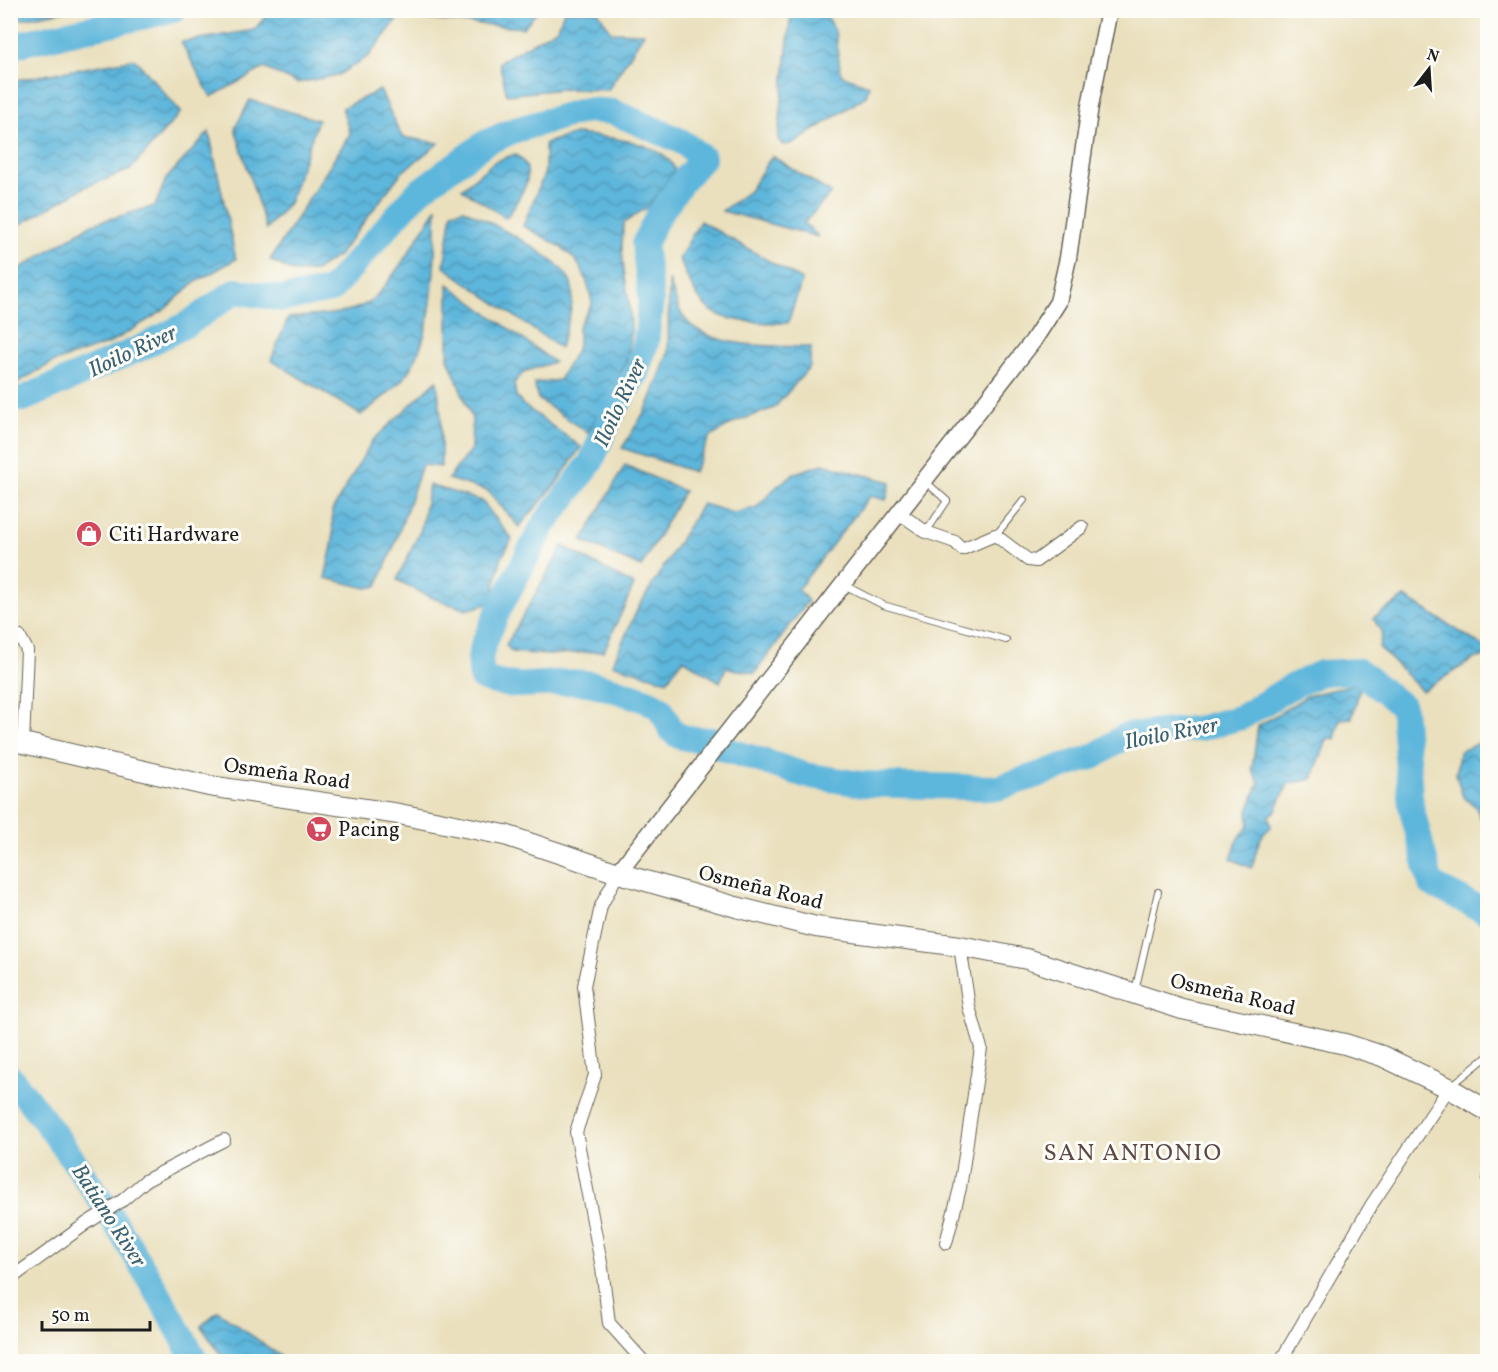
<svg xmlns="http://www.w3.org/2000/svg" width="1498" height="1372" font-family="Vollkorn,serif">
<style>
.water{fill:url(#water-waves);stroke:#3c697c;stroke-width:1.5}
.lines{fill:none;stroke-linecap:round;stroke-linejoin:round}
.river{stroke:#5db6db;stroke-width:26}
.lane-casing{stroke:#646155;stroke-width:8}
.street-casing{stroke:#646155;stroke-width:14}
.secondary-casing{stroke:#646155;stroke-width:19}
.primary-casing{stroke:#646155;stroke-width:22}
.lane{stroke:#fff;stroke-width:6}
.street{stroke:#fff;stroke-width:12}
.secondary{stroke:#fff;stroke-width:16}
.primary{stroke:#fff;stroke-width:20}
.labels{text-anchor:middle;stroke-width:6;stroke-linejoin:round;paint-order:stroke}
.poi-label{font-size:21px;fill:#1c1c1c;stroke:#fdfcf7;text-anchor:start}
.street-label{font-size:21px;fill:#1c1c1c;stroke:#fdfcf7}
.water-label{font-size:22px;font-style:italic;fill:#396172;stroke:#fdfcf7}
.quarter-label{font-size:24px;letter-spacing:1.5px;fill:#5c4845;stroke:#fdfcf7}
</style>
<defs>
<pattern id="water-waves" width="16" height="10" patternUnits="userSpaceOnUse" patternTransform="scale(1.5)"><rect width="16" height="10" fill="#5db6db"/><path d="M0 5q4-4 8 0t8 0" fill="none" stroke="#4c93b1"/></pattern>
</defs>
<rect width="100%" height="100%" fill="#fdfcf7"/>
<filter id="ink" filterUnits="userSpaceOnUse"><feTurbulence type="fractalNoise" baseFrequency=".0167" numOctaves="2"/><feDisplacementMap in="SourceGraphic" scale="12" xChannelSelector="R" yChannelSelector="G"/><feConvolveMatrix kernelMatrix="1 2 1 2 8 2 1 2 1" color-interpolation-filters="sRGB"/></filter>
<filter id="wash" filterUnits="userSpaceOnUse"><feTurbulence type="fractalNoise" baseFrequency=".008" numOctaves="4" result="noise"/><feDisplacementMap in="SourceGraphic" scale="24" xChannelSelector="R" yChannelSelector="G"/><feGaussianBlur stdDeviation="1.35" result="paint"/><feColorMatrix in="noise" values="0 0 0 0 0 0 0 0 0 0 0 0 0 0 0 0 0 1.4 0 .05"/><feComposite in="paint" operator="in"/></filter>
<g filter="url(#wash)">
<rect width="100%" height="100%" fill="#eae0be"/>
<path class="water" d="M271,10h267v1l-15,17 -124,-11 -30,39 -31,19 -41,8 -33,-15 -53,29 -30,-55 73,-12z
M10,11l1,-1 53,1 -53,10z
M564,11h34l13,21 33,1 -36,57 -47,-1 -54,6 -8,-33 59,-34z
M791,11h33l11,20 6,44 28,10 -3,11 -71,47 -12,2 -5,-6z
M135,59l46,53 -51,58 -45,17 -74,43v-149z
M380,90l22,47 37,6 -38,30 -62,82 -24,16 -22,1 -23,-12 80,-126 -8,-26z
M250,100l68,20 -29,83 -23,26 -31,-101z
M209,132l27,127 -42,24 -31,28 -53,32 -58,20 -37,21 -4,-2v-108l81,-50 63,-18 11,-27z
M575,134c28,3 89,6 100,36l-26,36 -25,17c-7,40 8,71 7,110 -1,39 -27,66 -43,100l-50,-34 -4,-16 25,-3 19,-34v-19l14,-23c-8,-51 -28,-55 -69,-78l22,-54v-29z
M515,154c27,17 4,44 -9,64l-44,-29 32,-27z
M772,156l59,37 -27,30 15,14 -97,-26 27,-20z
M437,207c-3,51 0,126 -31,168 -11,15 -31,28 -45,40l-90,-55 17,-42c25,-3 55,-2 78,-14 18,-8 59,-78 71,-97z
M464,209c26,14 94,46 106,72 8,18 -5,49 -10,67l-116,-81 8,-55z
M700,221l102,59 -14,43c-20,0 -55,0 -73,-10 -19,-10 -28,-37 -36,-54z
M669,280c4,10 7,25 13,35 23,35 93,31 129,32l-1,20 -36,41 -39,14 -26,16 -15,34 -72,-24 26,-42 20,-53z
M448,284l106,78 -30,10 -10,11 2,12 6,9 59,43 -25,37 -37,43 -31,-36 -40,-12 23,-30 1,-31 -24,-60z
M437,380l4,36v51l-19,-2 -27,79 -18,42 -10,2 -42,-10 8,-37 -1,-30 40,-70z
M823,464l68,18 -5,18 -16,-4 -72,93 10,12 -53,72 -29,-5 -6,14 -37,-23 -16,22 -55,-17 26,-56 64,-104 32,9 23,-6 19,-20 19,-14z
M625,465l59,26 -43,76 -59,-26z
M429,485l53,16 30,38 -11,20 -10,44 -25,7 -36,-13 -33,-17 24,-51z
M563,546l71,39 -30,66 -56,4 -36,-3 -6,-7z
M1405,597l82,52v7l-13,3 -52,32 -43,-44 3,-14 -9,-15z
M1354,684l6,4 -8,30 -12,1 -5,20 -7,-1 -16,41 -24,5 -13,28 -6,3 2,12c-15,12 -14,24 -19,41l-21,-9 7,-20 11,-14 -1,-14 11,-29 -7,-13 6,-43 49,-30z
M1487,727l1,102h-3l-9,-22 -13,-10 -7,-22 3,-23 22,-10 3,-14z
M218,1311l69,50h-62l-24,-35z"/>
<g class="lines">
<path class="river" d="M10,46l163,-36
M10,399h13l120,-52 46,-24 47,-32 47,8 48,-9 87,-98 67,-49 30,-13 71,-20 27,2 68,29 22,17 -21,24 -24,34 -14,28 7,56 -5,43 -10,30 -26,44 -19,45 -48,64 -43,81 -16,36 -4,15 2,20c38,16 78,-2 115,7 18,5 40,11 57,19 14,7 11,26 25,32 9,4 23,3 33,4
M722,748l83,27 56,9 137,4 97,-32 30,-20 76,-8 41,-11 45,-28 34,-16 38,-2 44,36 8,99 20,78 57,29
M10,1077c73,88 132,184 186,285"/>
</g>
</g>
<g filter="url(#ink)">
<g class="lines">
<g class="lane-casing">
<path id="lane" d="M925,481l22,20 -21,31
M996,535l28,-35
M844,585l39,20 123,35
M1135,991l23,-99
M1451,1086l37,-30
M1485,1179l3,-5"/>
</g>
<g class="street-casing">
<path id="street" d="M899,513l27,19 29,10 7,7 33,-14 33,25 8,1 46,-34
M10,633l10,4 7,13 -4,93
M618,873l-17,33 -17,80 11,89 -19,57 26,136 7,55 35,39
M946,1243l14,-55 21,-140 -12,-41 -9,-61
M10,1279l77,-56 36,-23 22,-19 79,-41
M1280,1362l92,-158 77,-116"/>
</g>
<g class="secondary-casing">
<path id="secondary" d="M618,873l415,-532 25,-39 10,-44 22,-152 19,-96"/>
</g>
<g class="primary-casing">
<path id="primary" d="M10,740l199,46 190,28 106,21 113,38 118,34 80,20 144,19 67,13 155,50 163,35 37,12 67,32 39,23"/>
</g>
<use href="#lane" class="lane"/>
<use href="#street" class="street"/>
<use href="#secondary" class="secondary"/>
<use href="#primary" class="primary"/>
</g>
</g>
<defs>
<g id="shop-disc" transform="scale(1.35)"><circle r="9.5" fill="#d1495b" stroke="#fdfcf7"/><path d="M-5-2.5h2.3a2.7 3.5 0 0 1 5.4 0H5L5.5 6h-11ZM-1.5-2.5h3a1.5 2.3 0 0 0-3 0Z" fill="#fff"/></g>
<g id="supermarket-disc" transform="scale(1.35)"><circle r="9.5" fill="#d1495b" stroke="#fdfcf7"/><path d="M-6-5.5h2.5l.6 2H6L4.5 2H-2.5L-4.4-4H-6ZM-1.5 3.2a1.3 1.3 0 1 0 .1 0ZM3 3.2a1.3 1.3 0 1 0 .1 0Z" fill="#fff"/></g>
</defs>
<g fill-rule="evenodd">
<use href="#shop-disc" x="89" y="534"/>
<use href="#supermarket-disc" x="319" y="829"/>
</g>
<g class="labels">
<g class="poi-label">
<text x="109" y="541">Citi Hardware</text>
<text x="338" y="836">Pacing</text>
</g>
<g class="street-label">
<text transform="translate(287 773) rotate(8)" y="7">Osmeña Road</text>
<text transform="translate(761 887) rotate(14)" y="7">Osmeña Road</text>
<text transform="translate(1233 994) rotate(13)" y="7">Osmeña Road</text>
</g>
<g class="water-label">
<text transform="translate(132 350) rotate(-25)" y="8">Iloilo River</text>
<text transform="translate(619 402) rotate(-65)" y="8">Iloilo River</text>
<text transform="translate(1171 732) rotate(-11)" y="8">Iloilo River</text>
<text transform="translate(110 1215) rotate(57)" y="8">Batiano River</text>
</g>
<g class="quarter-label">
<text x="1133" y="1160">SAN ANTONIO</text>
</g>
</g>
<rect width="1498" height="1372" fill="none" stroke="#fdfcf7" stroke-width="36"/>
<g transform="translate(1429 69) rotate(17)" stroke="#fdfcf7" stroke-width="4.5" paint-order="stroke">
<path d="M0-4.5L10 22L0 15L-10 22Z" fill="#1c1c1c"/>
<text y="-9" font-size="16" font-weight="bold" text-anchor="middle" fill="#1c1c1c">N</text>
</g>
<path d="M42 1321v9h108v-9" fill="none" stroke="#1c1c1c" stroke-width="3"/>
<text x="51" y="1321" font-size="18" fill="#1c1c1c" stroke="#fdfcf7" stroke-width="4.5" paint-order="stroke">50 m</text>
</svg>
